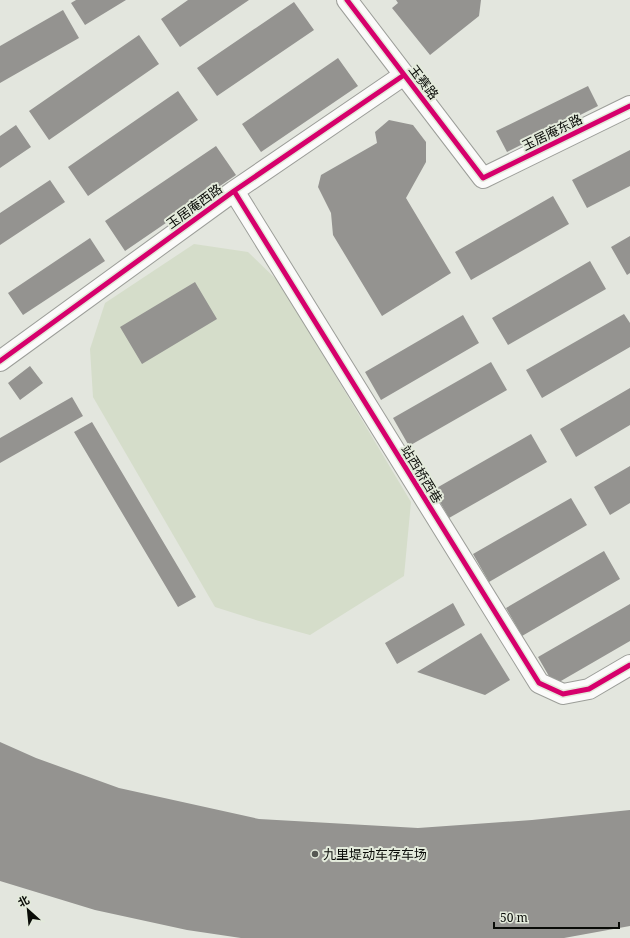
<svg xmlns="http://www.w3.org/2000/svg" width="630" height="938" font-family="'Noto Serif','Noto Sans SC',serif">
<style>
.green{fill:#d5ddca}
.building{fill:#949390}
.lines{fill:none;stroke-linecap:round;stroke-linejoin:round}
.minor-casing{stroke:#9c9e99;stroke-width:22}
.minor{stroke:#fbfbfa;stroke-width:20}
.cycleway-casing{stroke:#e3eadb;stroke-width:8}
.cycleway{stroke:#d6006c;stroke-width:5}
.poi-dot{fill:#565853;stroke:#e3eadb;stroke-width:1.5}
.labels{text-anchor:middle;stroke-width:4;stroke-linejoin:round;paint-order:stroke}
.street-label{font-size:13px;fill:#0a0c08;stroke:#e3eadb}
.poi-label{font-size:13px;fill:#0a0c08;stroke:#e3eadb;text-anchor:start}
</style>
<rect width="100%" height="100%" fill="#e3e6de"/>
<path class="green" d="M194,244l54,8 32,31 131,219 -7,74 -94,59 -51,-14 -44,-14 -122,-210 -3,-48 15,-46z"/>
<path class="building" d="M76,0h50l-41,25 -14,-22z
M188,0h61l-69,47 -19,-28z
M396,0h85l-2,16 -49,39 -38,-47 6,-5z
M294,2l20,28 -97,66 -20,-28z
M63,10l16,28 -79,45v-37z
M139,35l20,29 -110,76 -20,-29z
M338,58l20,28 -97,66 -19,-28z
M588,86l10,20 -91,46 -11,-21z
M178,91l20,29 -110,76 -20,-29z
M389,120l24,5 13,17v20l-20,36 45,75 -69,43 -49,-81 -2,-22 -13,-26 3,-12 56,-32 -2,-11z
M16,125l15,22 -31,21v-32z
M216,146l20,29 -111,76 -20,-30z
M630,150v36l-43,22 -15,-28z
M50,180l15,22 -65,43v-32z
M553,196l16,28 -98,56 -16,-28z
M630,236v37l-3,2 -16,-28z
M90,238l15,23 -82,54 -15,-22z
M590,261l16,28 -98,56 -16,-27z
M195,282l22,37 -75,45 -22,-37z
M624,314l6,9v24l-88,51 -16,-28z
M463,315l16,28 -98,57 -16,-28z
M491,362l16,28 -98,56 -16,-28z
M30,366l13,17 -23,17 -12,-17z
M630,388v37l-54,32 -16,-28z
M72,397l11,19 -83,47v-25z
M92,422l104,175 -18,10 -104,-175z
M531,434l16,28 -98,56 -16,-28z
M630,466v37l-20,12 -16,-28z
M571,498l16,27 -98,57 -16,-28z
M604,551l16,28 -98,57 -16,-28z
M453,603l12,22 -68,39 -12,-21z
M630,604v37l-76,44 -16,-28z
M481,633l29,47 -25,15 -68,-23z
M0,742l36,16 83,30 140,31 159,9 114,-8 98,-10v116l-66,12h-323l-54,-8 -92,-20 -95,-29z"/>
<g class="lines">
<g class="minor-casing">
<path id="minor" d="M347,0l136,178 147,-72
M234,191l305,492 24,11 26,-5 41,-24
M0,361l234,-170 170,-116"/>
</g>
<use href="#minor" class="minor"/>
<g class="cycleway-casing">
<path id="cycleway" d="M347,0l136,178 147,-72
M234,191l305,492 24,11 26,-5 41,-24
M0,361l234,-170 170,-116"/>
</g>
<use href="#cycleway" class="cycleway"/>
</g>
<circle class="poi-dot" cx="315" cy="854" r="4"/>
<g class="labels">
<g class="street-label">
<text transform="translate(424 82) rotate(53)" y="5">玉赛路</text>
<text transform="translate(552 132) rotate(-26)" y="5">玉居庵东路</text>
<text transform="translate(194 206) rotate(-36)" y="5">玉居庵西路</text>
<text transform="translate(422 474) rotate(58)" y="5">站西桥西巷</text>
</g>
<g class="poi-label">
<text x="323" y="859">九里堤动车存车场</text>
</g>
</g>
<g transform="translate(28 910) rotate(333)" stroke="#e3eadb" stroke-width="3" paint-order="stroke">
<path d="M0-3L7 15L0 10L-7 15Z" fill="#0a0c08"/>
<text y="-6" font-size="11" font-weight="bold" text-anchor="middle" fill="#0a0c08">北</text>
</g>
<path d="M494 922v6h125v-6" fill="none" stroke="#0a0c08" stroke-width="2"/>
<text x="500" y="922" font-size="12" fill="#0a0c08" stroke="#e3eadb" stroke-width="3" paint-order="stroke">50 m</text>
</svg>
